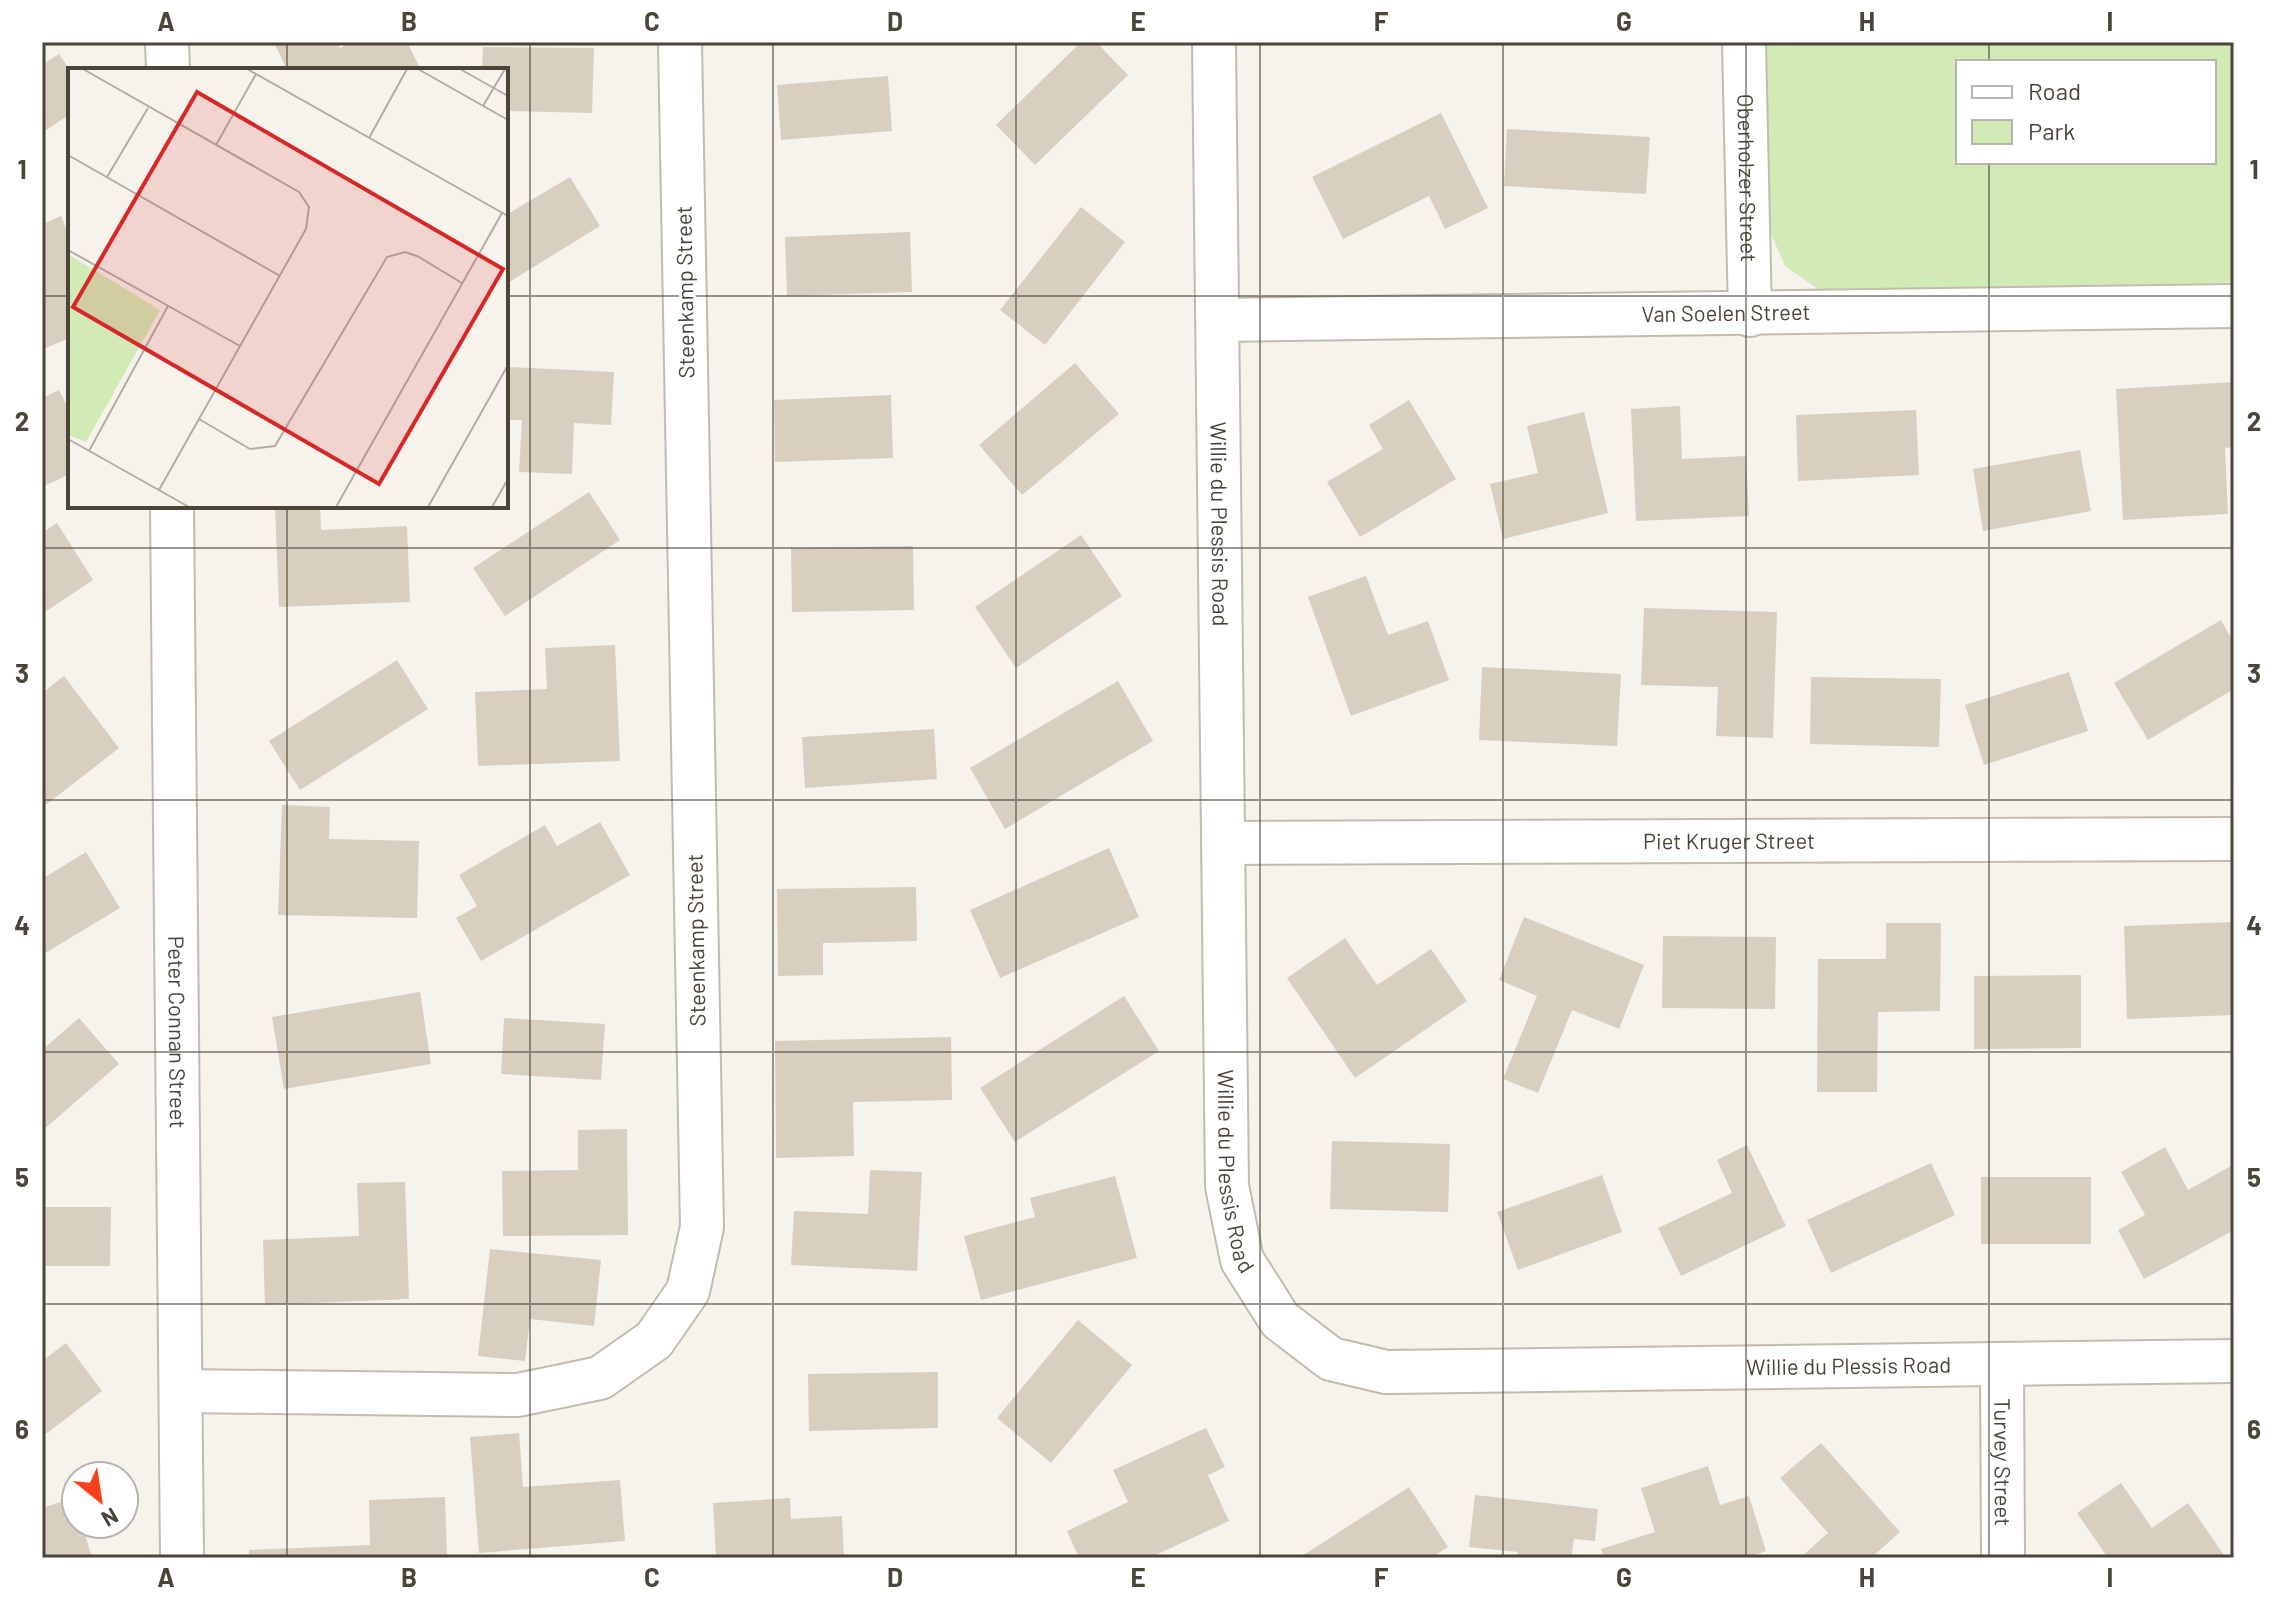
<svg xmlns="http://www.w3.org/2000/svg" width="2276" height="1600" font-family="Barlow,sans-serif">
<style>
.green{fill:#d2eab5;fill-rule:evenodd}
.building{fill:#d8cfc1}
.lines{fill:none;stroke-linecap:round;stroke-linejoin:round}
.minor-casing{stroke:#c2bbae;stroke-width:46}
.minor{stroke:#fff;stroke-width:42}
.grid{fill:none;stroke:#4b4439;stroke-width:2;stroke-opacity:0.55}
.labels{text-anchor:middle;stroke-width:6;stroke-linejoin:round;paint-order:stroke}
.street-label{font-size:22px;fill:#4b4439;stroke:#fff}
.inset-road{fill:none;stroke:#b2ada4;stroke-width:2}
.view{fill:#d62828;fill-opacity:0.15;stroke:#d62828;stroke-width:4}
.inset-edge{fill:none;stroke:#4b4439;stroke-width:4}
.neatline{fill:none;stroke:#4b4439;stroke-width:3}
.grid-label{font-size:26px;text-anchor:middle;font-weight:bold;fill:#4b4439}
</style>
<rect width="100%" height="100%" fill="#f6f3ec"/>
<path class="green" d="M1763,42h471v243l-413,6 -36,-25 -19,-44zM1958,62h256v100h-256z"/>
<path class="building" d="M274,42h63l3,6 12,-6h55l12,24 -8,4h-124z
M1081,42h15l32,33 -93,90 -39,-40z
M483,47l111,1 -2,65 -86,-2v-41h-24z
M59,54l11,16v44l-28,19v-68z
M888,76l4,55 -111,9 -4,-55z
M1441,113l47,95 -43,21 -16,-33 -86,43 -31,-62z
M1507,129l143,8 -4,57 -142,-8z
M570,177l30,49 -94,58v-69z
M1081,207l44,35 -80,103 -45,-35z
M61,216l9,22v100l-27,11 -1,-125z
M910,232l2,60 -125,4 -2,-59z
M1075,363l44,51 -97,81 -43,-50z
M506,367l108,5 -3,53 -37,-2 -2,51 -53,-2 3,-52h-16z
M2234,382v65l-9,1 3,66 -105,6 -7,-131z
M59,390l11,22v62l-28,13v-89z
M891,395l2,63 -118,4 -1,-62z
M1409,400l47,79 -96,58 -33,-55 56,-33 -14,-24z
M1680,406l2,53 64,-3 3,60 -113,5 -5,-112z
M1916,410l3,65 -121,6 -2,-66z
M1584,412l24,101 -105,26 -13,-55 48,-11 -11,-47z
M2080,450l11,61 -108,20 -10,-62z
M589,492l31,48 -115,76 -32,-48z
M275,506h45l1,24 86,-4 3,76 -131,5z
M57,523l36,57 -51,34v-81z
M1081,535l41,61 -106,72 -41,-61z
M913,546l1,64 -122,2 -1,-64z
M1366,576l22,59 40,-14 21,59 -98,36 -43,-119z
M1644,608l133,4 -4,126 -57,-2 2,-49 -77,-2z
M2221,620l13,23v46l-86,51 -34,-57z
M615,645l5,116 -142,5 -3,-74 72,-3 -2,-41z
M397,660l31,49 -128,81 -31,-49z
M1482,667l139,7 -4,72 -138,-6z
M2069,672l19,59 -104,34 -19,-60z
M64,676l55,72 -77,60v-115z
M1811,677l130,2 -2,68 -129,-3z
M1118,681l35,60 -148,88 -35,-61z
M934,729l3,50 -132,9 -3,-51z
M282,805l48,2 -1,32 90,2 -2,77 -139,-3z
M600,822l30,53 -149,86 -25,-43 21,-12 -18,-31 86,-50 12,21z
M1109,848l30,69 -139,61 -30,-68z
M86,852l34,56 -78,47v-76z
M916,887l1,54 -94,2v32l-45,1 -1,-87z
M1524,917l120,48 -25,64 -47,-19 -34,83 -35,-14 34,-83 -38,-16z
M2234,922v93l-107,4 -3,-93z
M1886,923h55l-1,88 -62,1 -1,80h-60l1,-133h68z
M1663,936l113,1 -1,72 -113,-1z
M1345,938l32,47 54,-36 36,52 -112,77 -68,-100z
M2081,975v73l-107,1v-73z
M420,992l11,72 -147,25 -12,-72z
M1124,996l35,55 -144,91 -35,-54z
M79,1018l40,46 -77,67v-81z
M504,1018l101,6 -4,56 -100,-6z
M951,1037l1,63 -99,2 1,54 -78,2 -1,-117z
M627,1129l1,106 -125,1 -1,-65 76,-1v-40z
M1332,1141l118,3 -2,68 -118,-3z
M1747,1145l39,81 -105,50 -23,-48 74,-35 -15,-33z
M2165,1147l23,43 43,-24 3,6v58l-90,49 -26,-49 27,-15 -24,-43z
M1931,1163l24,52 -124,58 -24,-53z
M870,1170l52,2 -5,99 -126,-6 3,-54 74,3z
M1602,1175l20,57 -104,38 -21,-58z
M1115,1176l22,82 -156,42 -17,-64 71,-19 -5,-19z
M1981,1177h110v67h-110z
M405,1182l4,117 -144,6 -2,-65 96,-4 -2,-53z
M42,1207h69l-1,59h-68z
M490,1249l111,11 -7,66 -64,-7 -5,42 -47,-5z
M1078,1320l54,45 -81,98 -54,-45z
M66,1343l36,48 -60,46v-76z
M938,1372v56l-129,3 -1,-57z
M1206,1428l19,39 -17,8 21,46 -80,37h-70l-12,-27 61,-29 -15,-32z
M519,1433l4,54 97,-7 5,61 -146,12 -9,-116z
M1821,1443l79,89 -29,26h-71l28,-25 -48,-55z
M1708,1466l12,39 29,-9 17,55 -20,7h-142l-3,-9 54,-17 -14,-44z
M2121,1483l31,45 36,-25 38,55h-118l-31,-45z
M1409,1487l39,60 -17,11h-132z
M1475,1495l123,14 -3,32 -21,-2 -3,19h-54l1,-6 -49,-5z
M445,1497l2,61h-198v-8l121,-5 -1,-45z
M74,1498l2,26h6l10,34h-50v-50z
M790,1498l1,21 51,-3 2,42h-128l-3,-55z"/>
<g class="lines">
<g class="minor-casing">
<g id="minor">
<path d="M167,42l1,28"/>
<path id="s1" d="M1214,42l13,1144 15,74 38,60 51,39 55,13 848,-11"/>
<path id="s2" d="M1744,42l6,273"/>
<path id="s3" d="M1218,320l1016,-14"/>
<path id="s4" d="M172,506l10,1052"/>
<path id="s5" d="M1223,843l1011,-4"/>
<path id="s6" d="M2002,1366l1,192"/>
<path d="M181,1391l337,4 82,-17 54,-38 34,-49 14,-64 -22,-1185"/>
</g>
</g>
<use href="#minor" class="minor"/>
</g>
<path class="grid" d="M287,42v28M530,42v1516M773,42v1516M1016,42v1516M1260,42v1516M1503,42v1516M1746,42v1516M1989,42v20M1989,162v1396M42,296h28M506,296h1728M287,506v1052M42,548h2192M42,800h2192M42,1052h2192M42,1304h2192"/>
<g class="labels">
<g class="street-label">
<text dy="8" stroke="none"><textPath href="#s2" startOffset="136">Oberholzer Street</textPath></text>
<text transform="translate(685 292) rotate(-91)" y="8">Steenkamp Street</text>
<text dy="8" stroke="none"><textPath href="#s3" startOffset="508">Van Soelen Street</textPath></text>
<text dy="8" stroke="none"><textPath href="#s1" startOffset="482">Willie du Plessis Road</textPath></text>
<text dy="8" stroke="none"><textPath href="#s5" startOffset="506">Piet Kruger Street</textPath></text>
<text transform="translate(696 940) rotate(-91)" y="8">Steenkamp Street</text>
<text dy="8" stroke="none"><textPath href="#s4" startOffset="526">Peter Connan Street</textPath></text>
<text dy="8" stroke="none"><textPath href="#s1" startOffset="1130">Willie du Plessis Road</textPath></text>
<text dy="8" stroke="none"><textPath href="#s1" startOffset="1874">Willie du Plessis Road</textPath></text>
<text dy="8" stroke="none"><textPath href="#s6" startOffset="96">Turvey Street</textPath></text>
</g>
</g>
<g transform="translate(68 68)">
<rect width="440" height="440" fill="#f6f3ec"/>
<path d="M0,186l92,56 -74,132 -18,-7z" fill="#d2eab5"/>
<path class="inset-road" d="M15,1l216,123 10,15 -3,22 -147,261M179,1l261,147M350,1l90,51M392,1l48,27M415,38l22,-37M301,70l38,-69M148,77l40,-71M0,87l212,121M39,109l41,-69M0,182l172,96M131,351l51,30 25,-3 112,-189 18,-5 12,4 45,27M0,371l121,68M21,383l79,-145M268,439l166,-294M360,439l80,-142M424,439l16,-28"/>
<path class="view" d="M129,24l306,177 -124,215 -306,-177z"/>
<rect width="440" height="440" class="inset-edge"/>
</g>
<rect width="2276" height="1600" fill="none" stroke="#ffffff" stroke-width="88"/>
<rect x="1956" y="60" width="260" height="104" fill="#ffffff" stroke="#b7b4b0" stroke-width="2"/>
<rect x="1972" y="86" width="40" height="12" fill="#ffffff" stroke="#b7b4b0" stroke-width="2"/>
<text x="2028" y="100" font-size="24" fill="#4b4439">Road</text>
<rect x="1972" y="120" width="40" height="24" fill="#d2eab5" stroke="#b7b4b0" stroke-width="2"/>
<text x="2028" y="140" font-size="24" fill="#4b4439">Park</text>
<g transform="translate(100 1500) rotate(150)"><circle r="38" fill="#ffffff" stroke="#b7b4b0" stroke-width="2"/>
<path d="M0-6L14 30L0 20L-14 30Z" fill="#fc3f1d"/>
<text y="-12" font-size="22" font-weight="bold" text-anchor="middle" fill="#4b4439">N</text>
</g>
<rect x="44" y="44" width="2188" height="1512" class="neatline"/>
<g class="grid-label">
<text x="166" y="31">A</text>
<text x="409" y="31">B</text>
<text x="652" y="31">C</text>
<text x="895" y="31">D</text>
<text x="1138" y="31">E</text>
<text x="1381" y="31">F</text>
<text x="1624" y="31">G</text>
<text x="1867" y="31">H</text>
<text x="2110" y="31">I</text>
<text x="22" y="179">1</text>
<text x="2254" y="179">1</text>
<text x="22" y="431">2</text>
<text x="2254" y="431">2</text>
<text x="22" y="683">3</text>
<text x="2254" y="683">3</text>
<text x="22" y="935">4</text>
<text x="2254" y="935">4</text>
<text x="22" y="1187">5</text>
<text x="2254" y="1187">5</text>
<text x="22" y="1439">6</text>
<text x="2254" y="1439">6</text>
<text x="166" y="1587">A</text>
<text x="409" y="1587">B</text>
<text x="652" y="1587">C</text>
<text x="895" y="1587">D</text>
<text x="1138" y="1587">E</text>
<text x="1381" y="1587">F</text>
<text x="1624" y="1587">G</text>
<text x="1867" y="1587">H</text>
<text x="2110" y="1587">I</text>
</g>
</svg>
